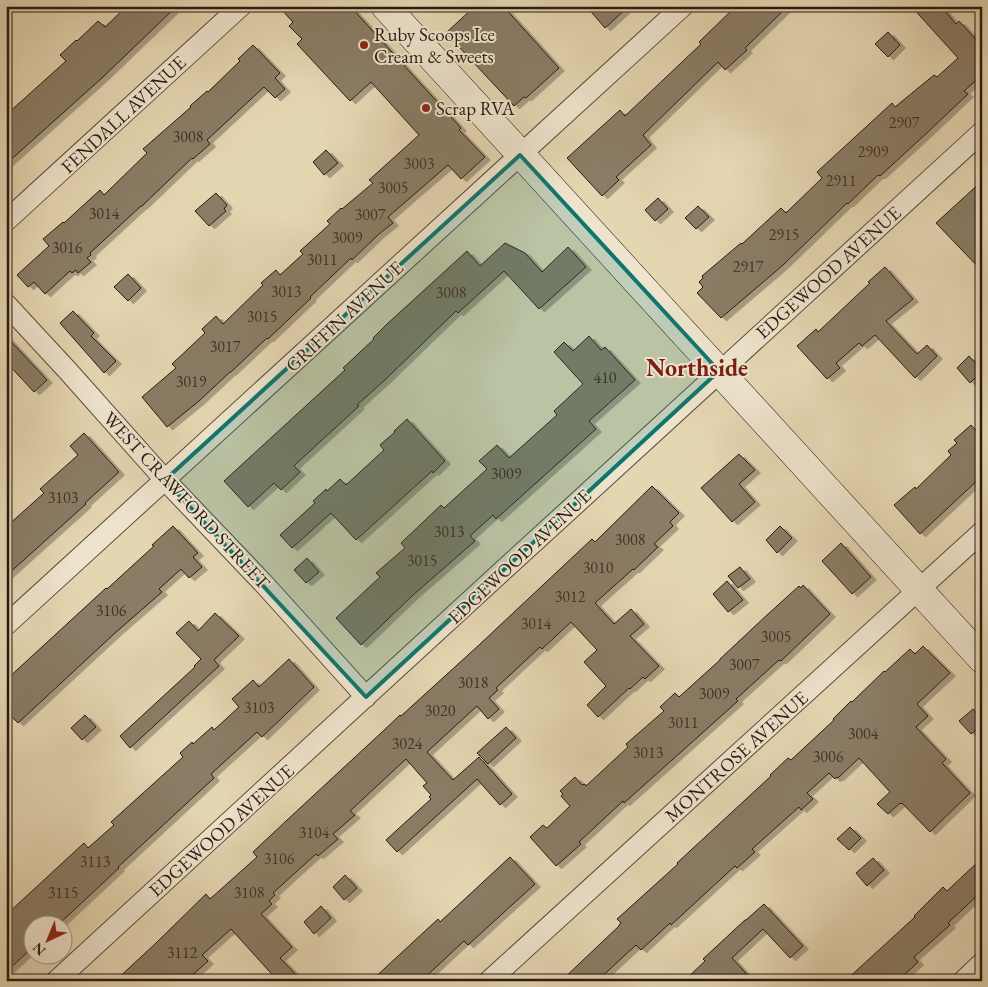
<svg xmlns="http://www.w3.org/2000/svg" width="988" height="987" font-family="'EB Garamond',serif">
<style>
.building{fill:#8a7c65;stroke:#271b12;filter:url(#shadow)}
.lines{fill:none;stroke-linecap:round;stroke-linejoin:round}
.minor-casing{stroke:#564a3a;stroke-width:22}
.secondary-casing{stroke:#271b12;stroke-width:29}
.minor{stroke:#eee4cd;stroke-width:20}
.secondary{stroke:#eee4cd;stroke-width:28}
.marked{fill:#0f766e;fill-opacity:0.2;stroke:#0f766e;stroke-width:4;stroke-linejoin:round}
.poi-dot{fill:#8f2418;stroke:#eee4cd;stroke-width:2}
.labels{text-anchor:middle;stroke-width:4;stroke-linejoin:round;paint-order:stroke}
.number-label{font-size:16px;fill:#403327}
.poi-label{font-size:19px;fill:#271b12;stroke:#eee4cd;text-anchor:start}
.street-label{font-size:19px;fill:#271b12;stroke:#eee4cd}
.district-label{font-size:24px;font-weight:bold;fill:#7a1f14;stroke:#eee4cd}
</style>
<defs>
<filter id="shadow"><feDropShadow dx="5.5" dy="3" stdDeviation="0" flood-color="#0004"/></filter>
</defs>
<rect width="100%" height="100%" fill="#e5d6b2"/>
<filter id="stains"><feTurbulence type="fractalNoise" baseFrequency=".004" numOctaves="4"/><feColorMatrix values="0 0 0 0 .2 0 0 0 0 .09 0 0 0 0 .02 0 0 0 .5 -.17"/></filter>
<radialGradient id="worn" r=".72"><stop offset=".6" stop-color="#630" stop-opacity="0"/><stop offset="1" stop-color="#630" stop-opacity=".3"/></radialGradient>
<path class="building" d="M127,6h50l-74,71 -97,87v-49l60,-54 -6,-6 16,-15 1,1 21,-20 7,6z
M278,6h72l111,122 -2,2 26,27 -24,22 -13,-14 -60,52 5,6 -14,11 -27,26 -1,-2 -41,39 1,1 -43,41 -1,-1 -36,34h-1l-31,29 -32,26 -25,-30 34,-29 -4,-4 33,-31 -3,-4 14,-13 7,8 40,-39 -2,-2 15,-13 4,5 23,-21 -3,-3 30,-27 -3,-3 14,-13 1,1 31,-26 -4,-3 50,-45 -48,-53 -21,19 -53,-57 5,-5 -13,-13 4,-4z
M475,6h28l56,62 -33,30 -2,-1 -10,9 -68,-73z
M586,6h43l-24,22z
M736,6h52l-43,42 2,2 -22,20 -7,-8 -75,73 8,10 -35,32 3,3 -17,16 -35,-38 53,-48 5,6 76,-72 -2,-2z
M911,6h30l15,18 3,-3 23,25v29l-18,16 4,3 -39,37 -49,45 -2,-1 -30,29 -1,-1 -37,36 -28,27 -61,52 -24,-25 6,-6 -4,-5 4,-4 -1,-2 39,-33 1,1 39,-36 5,5 36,-35 -5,-6 75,-69 3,4 39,-32 3,2 21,-19z
M888,32l12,13 -12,12 -13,-13z
M253,45l27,28 -5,5 10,11 -10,9 -11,-11 -57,53 3,4 -17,15 -1,-1 -50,48h-1l-51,47 1,2 -4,3 4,4 -13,11 -2,-3 -4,3 -2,-2 -25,23 -11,-12 -6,5 -11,-12 32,-29 -6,-7 20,-17 1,1 36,-33 4,5 43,-42 -4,-4 48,-42 -1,-1 17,-15 1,1 32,-31 -2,-2z
M326,150l12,13 -14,12 -11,-13z
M982,181v90l-46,-48z
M216,193l11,12 -3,4 2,2 -17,15 -14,-15z
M658,198l10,11 -13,12 -10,-11z
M698,206l11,11 -13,12 -11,-11z
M505,243l20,10 17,19 26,-25 18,20 -47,42 -35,-38 -46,42 -2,-2 -70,68 -29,26 2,1 -62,57 -3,3 6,6 -19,18 -7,-7 -26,24 -24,-26 121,-111 -2,-2 31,-29 -1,-1 14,-14 80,-73 13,15z
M885,267l28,32 -27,22 30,32 1,1 10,-9 10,11 -22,22 -40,-43 -13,11 -3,-3 -23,20 4,5 -13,11 -30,-33 19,-17 2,3 52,-49 -2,-1z
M128,274l13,14 -13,13 -14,-14z
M73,311l21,22 -3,3 25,25 -12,12 -44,-50z
M6,336l41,44 -13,12 -28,-30z
M589,336l12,14 4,-3 30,33 -46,41 7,8 -100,90 -3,-4 -23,21 5,5 -63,55 -51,49 -25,-27 44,-41 -4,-4 29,-25 -4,-5 40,-38 3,3 43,-39 -8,-8 18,-16 12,13 48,-43 -3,-4 29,-27 -29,-32 10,-10 9,9z
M969,356l13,14v1l-12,12 -13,-15z
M407,419l38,42 -12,12 -1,-2 -34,31 -42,38 -25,-27 -39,35 -12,-13 35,-32 -2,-2 13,-12 1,2 13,-12 6,6 38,-35 -4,-5 15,-13 -1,-1z
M971,425l11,12v39l-62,58 -26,-29 21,-18 1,2 35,-34 -3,-4 9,-8 -3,-3z
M84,433l35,39 -34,31 1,1 -80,72v-49l38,-34 -4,-4 38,-34 -8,-9z
M739,454l16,16 -16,14 16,18 -23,20 -31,-34z
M652,486l27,27 -9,9 3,4 -19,18 4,3 -24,23 -1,-1 -38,34 19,21 17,-15 13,15 -14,12 29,30 -14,13 -2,-2 -13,12 -1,-1 -31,29 -11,-12 19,-19 -22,-24 13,-12 -26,-28 -29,27 -2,-2 -44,41 2,2 -9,8 10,11 -11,10 -11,-13 -50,46 26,28 26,-23 33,37 -12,11 -23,-26 -80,73 -11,-12 45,-41 -2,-2 2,-2 -8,-9 4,-3 -21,-24 -56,52 5,4 -22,19 5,5 -20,17 -2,-2 -43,39 2,2 -6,6 3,3 -11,10 31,33 -12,11 22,23h-24l-47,-52 -29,26 6,6 -22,20h-71l41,-38 50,-49 4,5 47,-42 -4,-5 33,-31 95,-88 19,-18 1,1 78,-71 113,-106 3,3z
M173,526l25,27 -5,4 9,10 -13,11 -8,-9 -22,20 3,3 -47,41 -97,90 -12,-12v-31l100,-92 1,1 47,-43 -2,-1z
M780,526l12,12 -15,15 -11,-13z
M841,543l30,34 -19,17 -30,-33z
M307,558l12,14 -13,11 -12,-13z
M740,567l10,12 -12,9 -10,-12z
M727,581l16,19 -15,12 -15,-18z
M803,585l27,29 -49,47 -2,-1 -43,39 2,2 -114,102 -1,-2 -44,41 2,2 -25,22 -26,-29 13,-12 4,3 23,-22 -9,-10 2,-2 -3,-3 15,-14 7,8 3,-1 1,2 42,-39 -2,-3 38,-33 -4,-4 15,-14 4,4 41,-37v-1l47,-44 32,-29 2,2z
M215,613l24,23 -25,24 5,6 -89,82 -10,-12 75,-69 -1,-1 7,-7 -25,-26 13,-12 9,10z
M923,646l27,27 -33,31 11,12 -12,11 30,32 -4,4 28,30 -40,39 -28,-29 -1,1 -1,-1 -12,11 -11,-10 13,-12 -31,-34 -21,20 -1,-1 -2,2 -6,-6 -22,20 6,6 -12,11 -2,-3 -47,42 3,3 -18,16 -2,-2 -64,59 -1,-2 -29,27 -5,-5 -39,36h-36l58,-55v-1l2,-2 -4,-4 61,-55 -1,-1 94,-87 -1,-1 18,-17 3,2 43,-40 -1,-1 18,-18 1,1 32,-31 1,1 25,-23 5,5z
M289,659l25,28 -52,50 -5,-5 -46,42 3,4 -96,89 1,1 -60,56h-27v24l-26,24v-57l78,-72 4,5 26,-23 -3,-3 72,-65 -3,-4 12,-11 1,2 19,-17 2,3 25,-23 -7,-8 21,-19 6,7z
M973,709l9,10v6l-11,9 -12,-13z
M85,715l11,12 -14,13 -11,-12z
M506,727l10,11 -28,26 -11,-11z
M850,827l11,11 -12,12 -12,-11z
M510,857l25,27 -67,61 -4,-4 -43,40h-50l67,-62 2,3z
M873,858l11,12 -17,16 -11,-13z
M982,858v33l-34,32 2,2 -36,32 4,5 -20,19h-53l70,-64 -1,-1 29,-29 4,4z
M345,875l12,13 -13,12 -11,-13z
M764,904l39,42 -13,12 -27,-29 -31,29 21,23h-69l21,-20 -2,-2 42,-39h1z
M321,906l10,12 -17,16 -10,-12z"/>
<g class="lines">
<g class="minor-casing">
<path id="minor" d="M6,221l235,-215
M6,304l62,67 97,109 100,105 101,112
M6,625l677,-619
M56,981c309,-283 616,-567 926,-849
M489,981l493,-449
M963,981l19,-18"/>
</g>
<g class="secondary-casing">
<path id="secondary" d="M385,6l597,653"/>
</g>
<use href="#minor" class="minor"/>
<use href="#secondary" class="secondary"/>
</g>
<path class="marked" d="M520,155l199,216 -353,326 -201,-217z"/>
<g class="poi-dot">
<circle cx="364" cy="45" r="5"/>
<circle cx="426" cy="108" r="5"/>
</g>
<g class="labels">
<g class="number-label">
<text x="904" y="128">2907</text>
<text x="188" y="142">3008</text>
<text x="873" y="157">2909</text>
<text x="419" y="169">3003</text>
<text x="841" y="186">2911</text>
<text x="393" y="193">3005</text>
<text x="104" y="219">3014</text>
<text x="370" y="220">3007</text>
<text x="784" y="240">2915</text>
<text x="347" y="243">3009</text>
<text x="67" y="253">3016</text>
<text x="322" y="265">3011</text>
<text x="748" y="272">2917</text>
<text x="286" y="297">3013</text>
<text x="451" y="298">3008</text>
<text x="262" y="322">3015</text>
<text x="225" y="352">3017</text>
<text x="605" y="383">410</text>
<text x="191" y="387">3019</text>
<text x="506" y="479">3009</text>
<text x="63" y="503">3103</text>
<text x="449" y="537">3013</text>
<text x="630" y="545">3008</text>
<text x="422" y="566">3015</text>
<text x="598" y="573">3010</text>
<text x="570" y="602">3012</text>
<text x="111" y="616">3106</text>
<text x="536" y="629">3014</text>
<text x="776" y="642">3005</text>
<text x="744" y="670">3007</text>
<text x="473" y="688">3018</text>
<text x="714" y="699">3009</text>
<text x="259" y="713">3103</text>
<text x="440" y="716">3020</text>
<text x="683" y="728">3011</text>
<text x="863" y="739">3004</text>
<text x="407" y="749">3024</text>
<text x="648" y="758">3013</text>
<text x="828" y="762">3006</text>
<text x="314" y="838">3104</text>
<text x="279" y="864">3106</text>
<text x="95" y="867">3113</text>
<text x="63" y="898">3115</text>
<text x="249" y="898">3108</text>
<text x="182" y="958">3112</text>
</g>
<g class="poi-label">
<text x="374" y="41">Ruby Scoops Ice<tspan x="374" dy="22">Cream &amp; Sweets</tspan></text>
<text x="436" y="115">Scrap RVA</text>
</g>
<g class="street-label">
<text transform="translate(123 114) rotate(-43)" y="7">FENDALL AVENUE</text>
<text transform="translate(828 272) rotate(-42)" y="7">EDGEWOOD AVENUE</text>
<text transform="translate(344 316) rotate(-43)" y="7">GRIFFIN AVENUE</text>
<text transform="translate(187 500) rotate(47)" y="7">WEST CRAWFORD STREET</text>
<text transform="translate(519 556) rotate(-43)" y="7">EDGEWOOD AVENUE</text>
<text transform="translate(736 756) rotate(-42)" y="7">MONTROSE AVENUE</text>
<text transform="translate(221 830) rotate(-42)" y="7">EDGEWOOD AVENUE</text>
</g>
<g class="district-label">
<text x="697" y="376">Northside</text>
</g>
</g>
<rect width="988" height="987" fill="none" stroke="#e5d6b2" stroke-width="25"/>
<rect x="8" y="8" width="973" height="972" fill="none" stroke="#271b12" stroke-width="2.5"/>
<rect x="12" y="12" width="963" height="962" fill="none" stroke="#271b12"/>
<g transform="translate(48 940) rotate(224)"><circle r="24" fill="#eee4cd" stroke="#9e9482"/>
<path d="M0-4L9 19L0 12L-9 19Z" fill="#8f2418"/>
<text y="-8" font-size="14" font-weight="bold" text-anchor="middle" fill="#271b12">N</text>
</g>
<rect width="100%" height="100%" filter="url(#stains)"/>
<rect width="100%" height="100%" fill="url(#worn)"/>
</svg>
